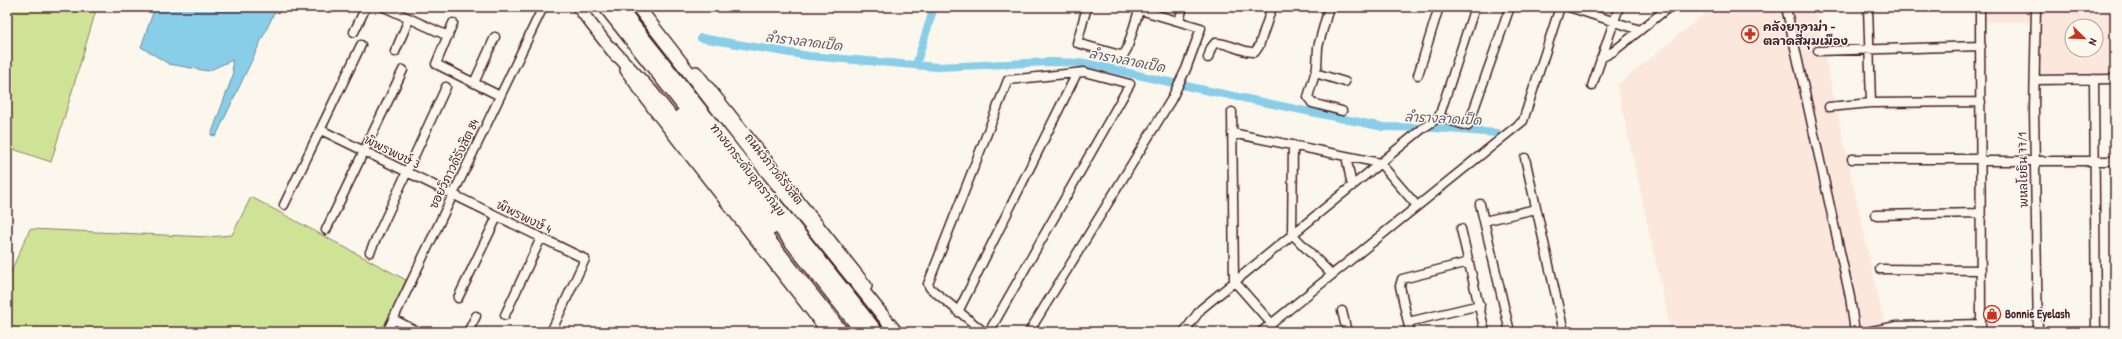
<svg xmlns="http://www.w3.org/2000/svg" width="2122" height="339" font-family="'Patrick Hand','Playpen Sans Thai',sans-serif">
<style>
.built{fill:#fce7dd;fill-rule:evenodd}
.green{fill:#cfe397;stroke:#8c8161}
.water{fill:#88cee9;stroke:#6f889d}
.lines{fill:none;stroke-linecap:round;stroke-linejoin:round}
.canal{stroke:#88cee9;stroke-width:8}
.minor-casing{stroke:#4a1f2b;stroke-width:11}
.major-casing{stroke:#4a1f2b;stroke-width:14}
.highway-casing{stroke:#4a1f2b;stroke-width:15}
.minor{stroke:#fbf7ec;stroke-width:8}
.major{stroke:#fbf7ec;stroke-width:11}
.highway{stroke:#fbf7ec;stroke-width:12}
.labels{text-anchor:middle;stroke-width:3;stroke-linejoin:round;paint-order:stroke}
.poi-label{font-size:12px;font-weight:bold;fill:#4a1f2b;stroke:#fbf7ec;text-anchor:start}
.street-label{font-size:12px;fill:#4a1f2b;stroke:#fbf7ec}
.water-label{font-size:13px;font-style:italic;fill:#5d5464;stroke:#fbf7ec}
</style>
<rect width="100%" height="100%" fill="#fbf7ec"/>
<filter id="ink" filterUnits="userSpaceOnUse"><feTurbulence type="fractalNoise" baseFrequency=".025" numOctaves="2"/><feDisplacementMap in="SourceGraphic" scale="8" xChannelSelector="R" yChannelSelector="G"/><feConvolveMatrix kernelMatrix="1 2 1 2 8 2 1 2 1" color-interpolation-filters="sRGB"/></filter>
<g filter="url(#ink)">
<path class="built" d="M1713,7h101l72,325h-215l-54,-247z
M1974,7h141v77l-83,-1 1,-61h-59zM2072,26h24v24h-24z"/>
<path class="green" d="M7,7h90l-46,155 -44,-15z
M251,197l155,83 -23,52h-376v-44l5,-19 18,-40 178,8 24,-2z"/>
<path class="water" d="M155,7h122l-61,129 -5,-1 22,-60 -1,-15 -24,11 -39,-7 -28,-17z"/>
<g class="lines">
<path class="canal" d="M701,38l108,18 128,11 114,-5 34,1 110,25 188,39 52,1 62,5
M916,65l18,-58"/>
<g class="minor-casing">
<path id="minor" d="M384,7l64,29
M1087,7l-10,36 43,12 4,-1 3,-5 13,-42
M1329,7l-11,40 -1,20 -9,30 4,6 30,8
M1569,7l71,23
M1786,7l64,290 5,35
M1868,7l3,96
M1980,7l1,325
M2036,7l-2,104 4,221
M1179,21l4,-14
M453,23l-17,41 64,32
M354,32l12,-25
M1818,51l163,-5
M395,52l14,-33
M1208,58l3,-10 4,-5c14,-1 26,10 40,9l4,-6 13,-39
M1601,58l13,-7 55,-44
M1315,73l30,9
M1418,75l21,-68
M2094,79l2,253
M2035,80l80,-1
M474,83l21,-46
M1592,86l27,-79
M1829,107l42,-4 110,-1
M1232,112l2,169 38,43
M1439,117l29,9 42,-119
M321,130l264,129 -34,73
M1232,133l148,30 37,43
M1293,145l-1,89 40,41
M1346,156l6,30
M1525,158l39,174
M1852,159h128
M1980,161h135
M1480,204l30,128
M284,205l77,-160
M1875,215l105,-2
M1484,221l52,-12
M1461,229l24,103
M326,230l77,-160
M370,252l76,-165
M1880,269l100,1
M458,298l39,-81
M1342,311l5,21
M958,312l119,-239
M505,315l36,-77
M393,319l25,13
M1408,322l72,-17
M387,332l156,-325
M468,332l8,-16
M984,332l-54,-44 -2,-4 80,-204 76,-8 46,12 -141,248
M1029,332l142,-232 15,-31 15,-41 -61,-18
M1184,332l17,-23 221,-180 17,-12 36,-110
M1261,332l262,-211 37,-114
M1410,332l-10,-46 2,-7 67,-17
M1866,332l31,-6 84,-2"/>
</g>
<g class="major-casing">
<path id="major" d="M578,7l38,49
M626,70l27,38 175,224
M696,72l170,214"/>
</g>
<g class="highway-casing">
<path id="highway" d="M605,7l257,325
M619,7l258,325
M638,7l113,145 145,180
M611,48l40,43 191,241
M681,115l90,114"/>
</g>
<use href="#minor" class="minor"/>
<use href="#major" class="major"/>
<use href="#highway" class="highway"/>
</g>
</g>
<defs>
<g id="pharmacy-ring" transform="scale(0.9)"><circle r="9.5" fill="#fbf7ec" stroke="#c8321e" stroke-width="1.5"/><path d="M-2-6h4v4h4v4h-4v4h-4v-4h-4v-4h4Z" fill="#c8321e"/></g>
<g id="shop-ring" transform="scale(0.9)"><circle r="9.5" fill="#fbf7ec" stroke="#c8321e" stroke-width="1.5"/><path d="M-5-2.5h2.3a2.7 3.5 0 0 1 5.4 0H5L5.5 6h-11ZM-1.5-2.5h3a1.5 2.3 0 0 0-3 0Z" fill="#c8321e"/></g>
</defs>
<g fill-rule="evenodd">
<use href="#pharmacy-ring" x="1750" y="34"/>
<use href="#shop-ring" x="1992" y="314"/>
</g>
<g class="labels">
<g class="poi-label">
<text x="1763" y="31">คลังยาอาม่า -<tspan x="1763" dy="14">ตลาดสี่มุมเมือง</tspan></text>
<text x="2005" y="318">Bonnie Eyelash</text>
</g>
<g class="street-label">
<text transform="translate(392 152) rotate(26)" y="4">พิพรพงษ์ 3</text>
<text transform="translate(454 164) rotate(-64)" y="4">ซอยวิภาวดีรังสิต 84</text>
<text transform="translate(774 169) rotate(52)" y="4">ถนนวิภาวดีรังสิต</text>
<text transform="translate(748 170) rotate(52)" y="4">ทางยกระดับอุตราภิมุข</text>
<text transform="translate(2023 170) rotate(-91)" y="4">พหลโยธิน 77/1</text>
<text transform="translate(524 217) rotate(26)" y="4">พิพรพงษ์ 4</text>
</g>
<g class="water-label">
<text transform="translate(804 41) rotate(7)" y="5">ลำรางลาดเป็ด</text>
<text transform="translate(1127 60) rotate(11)" y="5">ลำรางลาดเป็ด</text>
<text transform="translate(1443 118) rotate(3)" y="5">ลำรางลาดเป็ด</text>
</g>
</g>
<rect width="2122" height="339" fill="none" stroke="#fbf7ec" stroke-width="24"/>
<rect x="12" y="12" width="2098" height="315" fill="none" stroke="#4a1f2b" stroke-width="1.5" filter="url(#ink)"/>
<g transform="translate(2084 38) rotate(113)"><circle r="19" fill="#fbf7ec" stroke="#b4a19f"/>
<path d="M0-3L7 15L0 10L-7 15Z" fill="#c8321e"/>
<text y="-6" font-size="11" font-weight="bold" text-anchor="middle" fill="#4a1f2b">N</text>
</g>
</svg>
